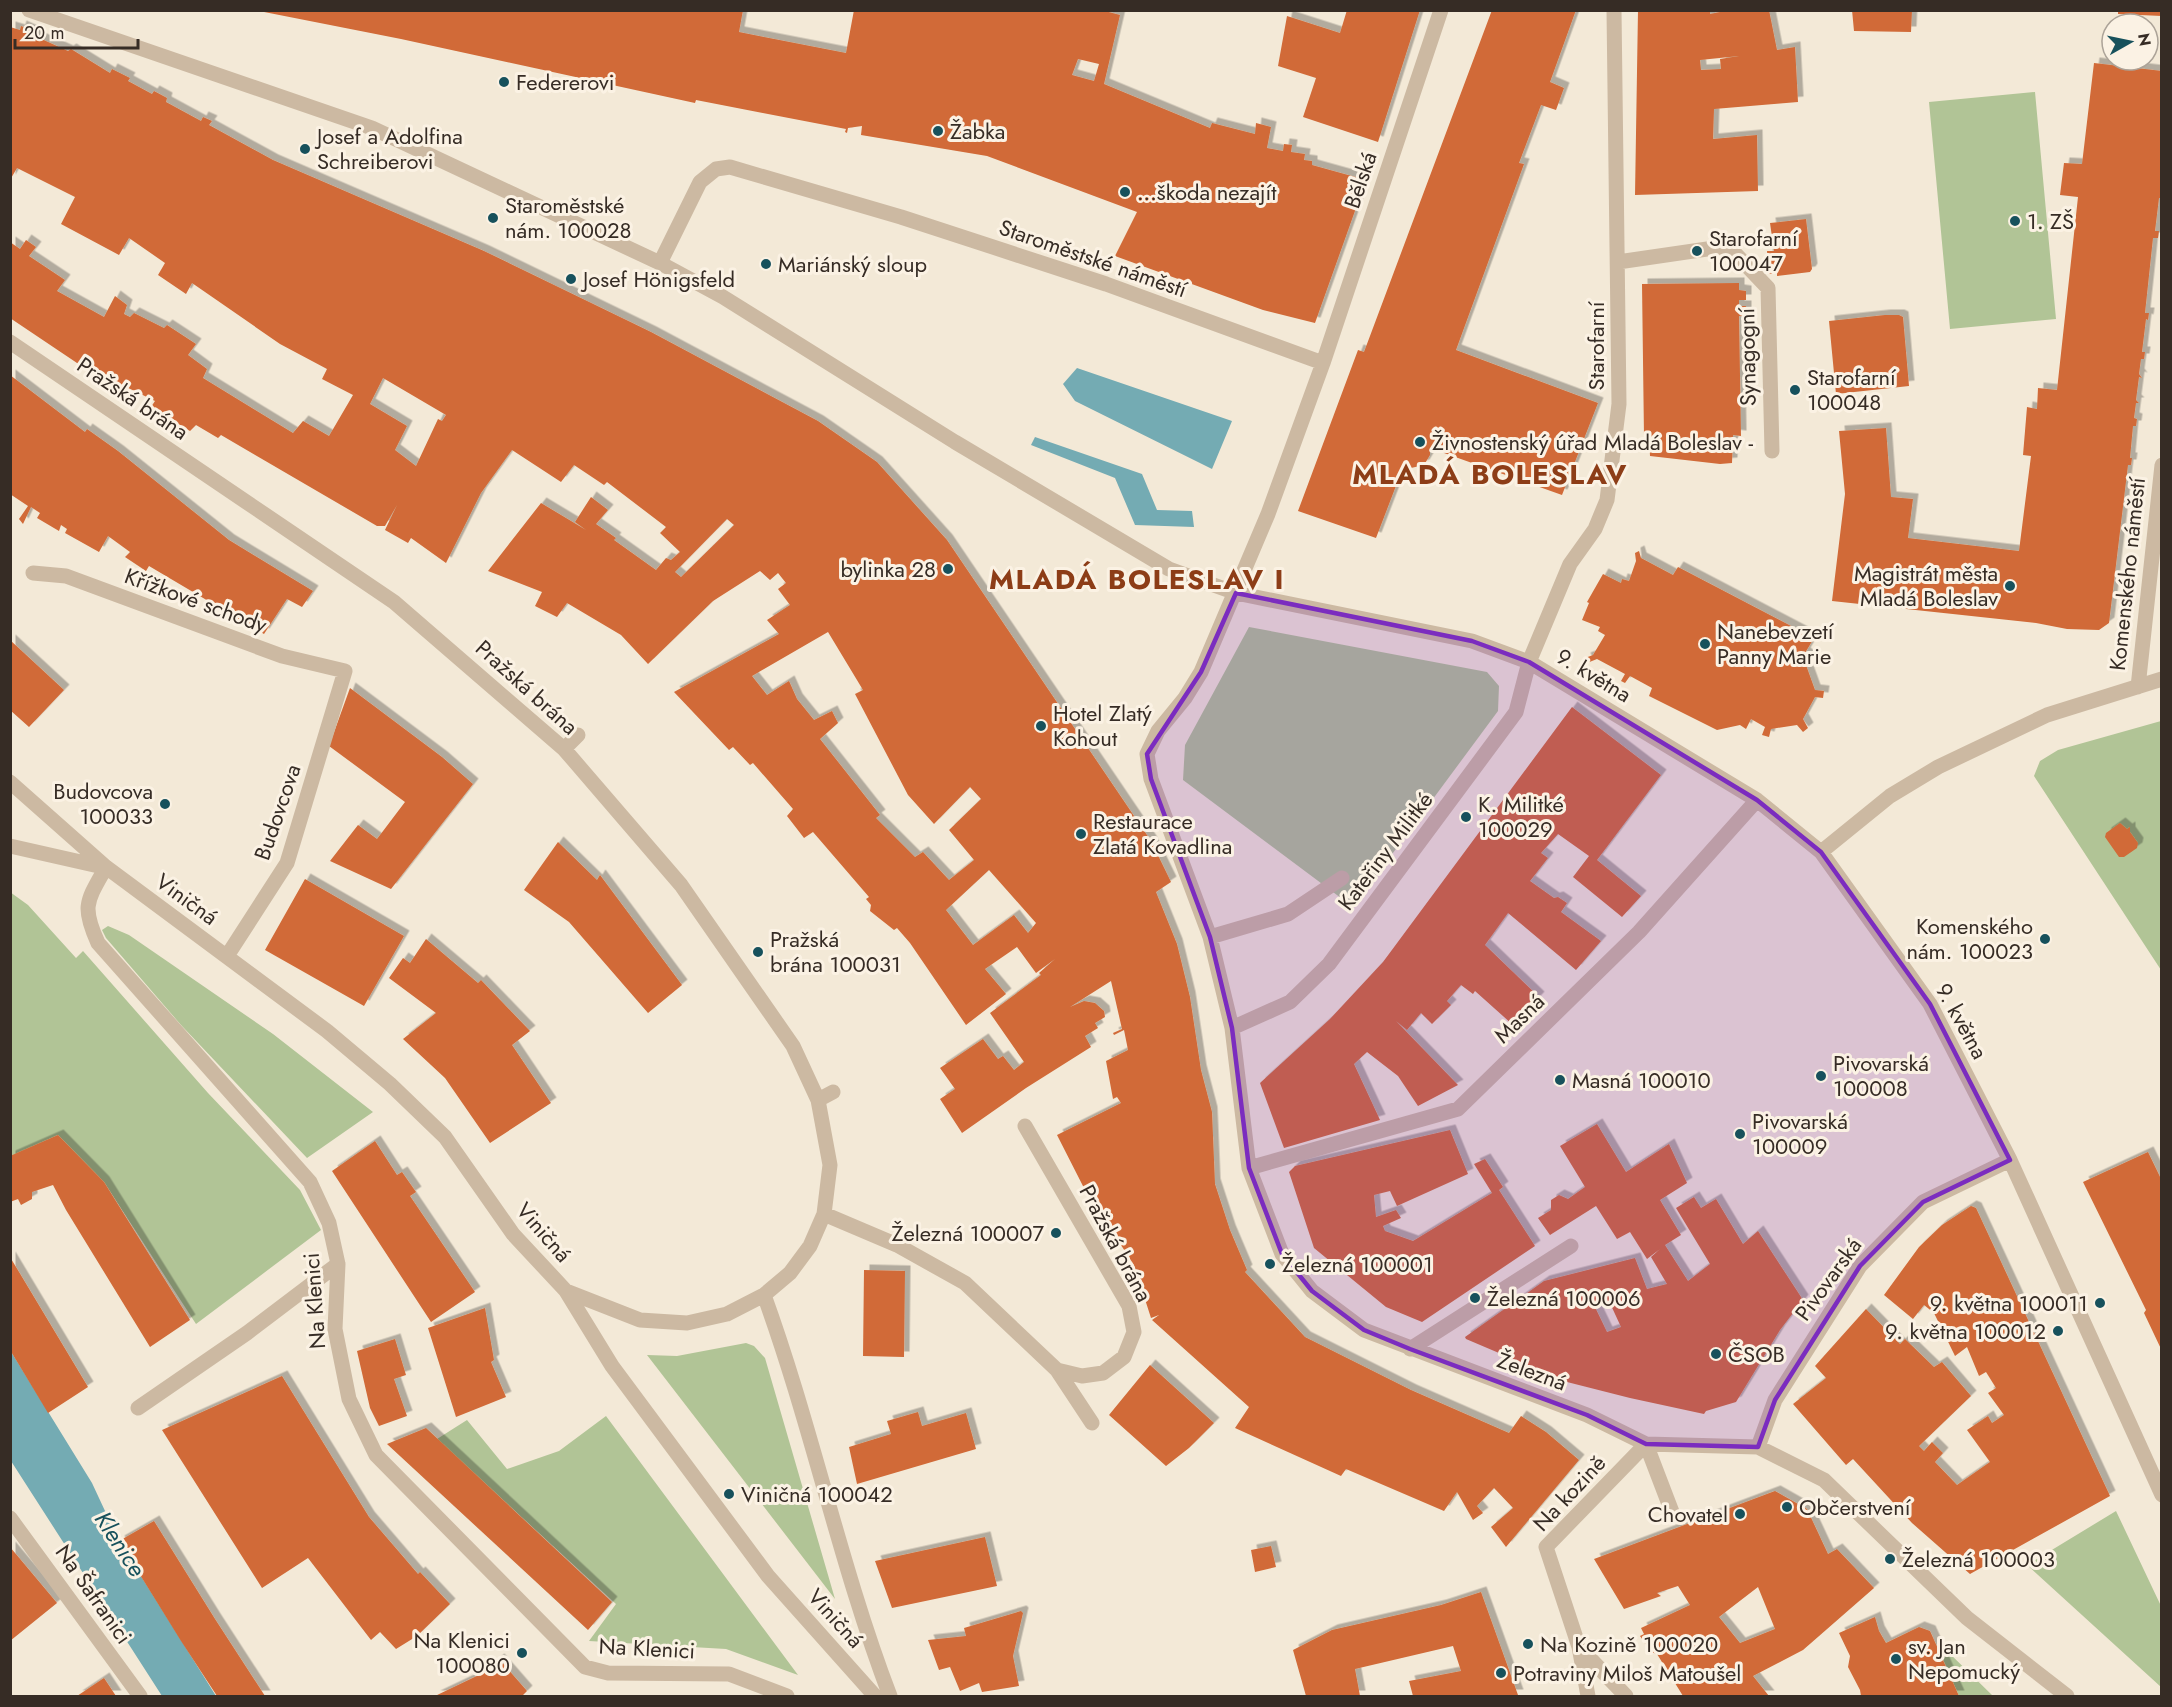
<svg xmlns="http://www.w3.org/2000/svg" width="2172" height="1707" font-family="Jost,sans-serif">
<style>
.green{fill:#b1c496}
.water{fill:#74abb3}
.building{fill:#d16a37;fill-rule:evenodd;filter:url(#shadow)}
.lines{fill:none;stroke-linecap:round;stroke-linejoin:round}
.minor{stroke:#ccb9a2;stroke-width:15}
.marked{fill:#7b2cbf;fill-opacity:0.2;stroke:#7b2cbf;stroke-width:4.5;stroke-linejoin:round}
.poi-dot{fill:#17515c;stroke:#fbf2e4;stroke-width:2}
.labels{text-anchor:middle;stroke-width:6;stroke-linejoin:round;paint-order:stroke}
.poi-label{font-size:22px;fill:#362c25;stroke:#fbf2e4;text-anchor:start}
.street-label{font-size:22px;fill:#362c25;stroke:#fbf2e4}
.water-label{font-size:24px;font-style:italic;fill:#17515c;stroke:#fbf2e4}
.district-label{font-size:28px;font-weight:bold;letter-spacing:1.5px;fill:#8d3d17;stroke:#fbf2e4}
</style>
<defs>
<filter id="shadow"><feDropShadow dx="5.5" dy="-5.5" stdDeviation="0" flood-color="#0004"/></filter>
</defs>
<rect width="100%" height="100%" fill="#f3e9d7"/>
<path class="green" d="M2035,92l21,227 -106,10 -21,-227z
M1249,627l238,45 12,14 -1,25 -145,196 -170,-127 2,-35z
M2161,721v249l-127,-194 6,-15 18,-11z
M10,892l18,13 48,53 7,-7 125,142 92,97 21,40 -125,94 -92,-142 -46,-47 -47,21z
M108,926l21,9 144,99 100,78 -66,46 -126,-133 -75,-87 -4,-8z
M746,1343l8,3 11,12 70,241 -188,-244 30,1z
M606,1416l192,259 -72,-26 -137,-8 27,-37 -179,-165 30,-19 40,49 52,-18z
M2116,1511l45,95v81l-134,-122z
M1944,1648l49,48h-34l-18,-41z"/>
<path class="water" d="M1077,368l155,53 -20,48 -137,-68 -12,-17z
M1035,437l107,37 15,36 35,1 2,16 -59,-2 -20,-47 -84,-33z
M10,1350l82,133 27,58 97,155h-54l-151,-235z"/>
<path class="building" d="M254,10h489l-4,22 107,21 8,-43h247l19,5 -16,69 106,44 2,-5 43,11 1,-11 15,4 -4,21 16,3 1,-7 8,1 -1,7 14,2 -1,6 8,1v4l54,15 -51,143 -52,-13 -148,-54 22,-44 -150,-56 -126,-21 1,-9 -14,2 -1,5 -2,-1 1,-3 -150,-29 -1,3 -294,-64zM1078,59l21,5 -5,17 -22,-6z
M1347,10h73l-42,132 -75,-25 13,-39 -38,-12 9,-50 53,17z
M1492,10h84l-26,72 14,6 -8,22 -15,-5 -22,58 5,1 -68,186 142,53 -36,92 -132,-47v7l-6,10 -13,3 -7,-3 -28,73 -78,-27 60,-161 6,2z
M1638,10h72v4l20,-4h39l8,40 18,-3 3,55 -84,7 -1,30 44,-4 1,56 -123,4zM1739,56l-19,3 1,10 -20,1 -1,-10z
M1852,10h60l-1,22 -57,-1z
M2118,10h44v6l-44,-2z
M21,26l18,8 -2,3 31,14 3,-2 39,24 2,-4 18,9 -2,3 24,13 2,-3 13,7 -1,4 35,19 2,-4 9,4 -3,4 64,35 211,91 167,81 167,89 59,41 70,78 204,301 20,41 -15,10 21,52 13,53 11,73 11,42 3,72 15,46 17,40 -2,2 60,65 106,53 98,43 12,-17 25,16 33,28 -73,87 -15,-20 22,-19 -19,-20 -17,18 6,7 -10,7 -16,-28 -13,19 -98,-42 -5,7 -106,-48 14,-21 -97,-87 7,-5 -8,3 -17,-53 -49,-75 -28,-55 64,-32 -4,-6 -4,2 -7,-38 22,-11 -4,-20 -10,5 -1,-2 9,-4 -11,-48 -41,26 14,-6 11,2 9,8 1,6 -10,6 3,5 -13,8 6,11 -65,41 -64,45 -22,-34 15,-10 -15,-21 43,-29 15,20 5,-3 11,14 10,-8 -34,-49 51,-38 -2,-2 16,-14 -19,14 -19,-26 -32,22 21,25 -40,31 -56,-82 -13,-15 -3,2 -24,-19 1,-6 -5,-6 3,-2 -56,-65 -9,6 -17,-22 6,-7 -40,-46 -3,2 -17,-18 -4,3 -55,-58 105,-58 -12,-14 23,-15 -12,-16 8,-6 -8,-10 -8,7 -10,-9 -47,30 -65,63 -27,-29 -54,-32 -10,14 -22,-11 7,-14 -54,-21 53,-68 45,27 -11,-8 16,-25 17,13 -12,14 20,14 -2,2 42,30 10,-12 5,2 9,-8 -20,-19 6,-6 -59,-45 -3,3 -30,-20 -13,17 -49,-32 -31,43 -35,70 -35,-25 -3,5 -23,-13 12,-25 -12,21h-8l-156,-91 -3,3 -22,-13 -6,6 -39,-24 4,-6 -78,-38 -67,-45v-76l10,7 6,-9 10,7 -7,9 36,24 -8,11 47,26 11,-21 12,9 -3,9 6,3 4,-4 30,15 3,-3 29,19 -8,11 19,14 -4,9 90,55 10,-12 26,15 24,-41 -31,-16 5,-10 -47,-25 -88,-61 -6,11 -28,-19 7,-12 -36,-25 -10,17 -58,-31 14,-27 -58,-29 -7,12v-153l10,3zM383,378l63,37 -4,6 -4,-2 -22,47 -21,-16 12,-24 -37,-22zM727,519l7,6 -53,52 -6,-5zM828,632l35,58 -8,4 53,101 26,29 36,-37 11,12 -32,31 25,30 -25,20 -26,-28 -8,5 -39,-39 4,-3 -60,-76 18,-16 -6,-12 -18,9 -17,-21 -8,-18 -22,14 -15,-19zM989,870l47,53 -8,10 -14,-18 -41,30 -27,-35z
M2094,63l68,8v127h-3l-4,33h4l-1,7h-5l-8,75h4l-1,7 -2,-1 -4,33h3l-1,7h-3l-2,15 3,4 -3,-1 -3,23 3,3h-3l-2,15 3,1 -1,7h-3l-3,32h2l-1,7h-3l-19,158 -10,7 -32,-1 -31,-6 -204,-22 13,-107 -6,-63 47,-3 5,69 22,2 -5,39 111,13 12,-95 -8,-1 4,-48 10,2 1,-21 19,2 21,-193 -18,-2 4,-32 18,1z
M1806,219l6,50 -2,3 -33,4v-3l-8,1 -2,-23h7l-4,-28z
M1739,283v7l7,1v9h-7v6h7v10h-7l2,120 -8,-1 -1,28 -12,1 -70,-8 -1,-19h-5l-2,-153z
M1885,315h14l4,2 6,69 -73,8 -7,-73z
M10,375l75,57 2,-3 31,22 111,89 84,51 -11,16 -15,-8 -23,35 -115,-68 -3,5 -21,-14 5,-5 -22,-16 -9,16 -34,-19 2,-4 -6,-4 -2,6 -22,-13 3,-5 -9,-6 -8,17 -4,-5 9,-13 -18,-12z
M1639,551l2,7 32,17 5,-8 136,71 -9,15 7,6 -6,6 9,25 9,1 -1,7 -8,-1 -12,22 5,9 -5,4 -6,-7 -26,4 -2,8 -7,-2 3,-8 -14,-8 -5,10 -6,-4 -23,5 -68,-34 3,-8 -22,-12 -5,7 -4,-2 4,-7 -28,-15 -10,4 -2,-5 8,-3 12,-20 -7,-4 2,-4 -18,-7 7,-17 -2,-1 16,-28 18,9 1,-4 7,2 7,-20 -1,-8z
M10,640l54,50 -35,37 -19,-17z
M350,688l92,69 31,27 -82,105 -61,-28 28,-36 19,14 28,-37 -76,-56z
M1572,707l89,68 -64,85 44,36 -19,21 -49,-40 16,-21 -31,-22 -17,19 7,5 -18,23 24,17 4,-1 9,6 -6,9 40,29 -25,29 -68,-57 -23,32 54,52 -26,28 -38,-34 -2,3 -12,-9 -14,16 4,4 -19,19 -11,-11 -14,17 -11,-9 62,64 -40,21 -20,-30 -31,-24 -13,12 26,56 -96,28 -24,-65 70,-64 53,-57z
M2120,823l7,6 3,-2v5l8,11 -1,5 -13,9h-5l-14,-20 1,-4z
M558,842l39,38 3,-5 82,110 -34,28 -79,-91 -45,-32z
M305,879l99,57 -40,70 -99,-56z
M426,939l52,44 3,-3 49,51 -18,14 39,58 -61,40 -45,-65 -42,-39 33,-26 -47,-35 14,-20 7,5z
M1597,1124l29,48 43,-28 18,39 -27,17 21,35 -16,10 23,36 22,-17 -34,-56 18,-11 7,11 15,-9 27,45 15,-13 45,69 -23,30 -44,72 -30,9 -2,3 -74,-16 -63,-16 -101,-43 -1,-2 79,-56 91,-23 12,31 20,-5 -16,-27 9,-8 -13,10 -17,-27 -13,7 -21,-33 -46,29 -12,-17 13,-8v-10l8,-5 9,4 17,-12 -25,-41zM1609,1301l12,26 -14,5 -13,-27z
M1450,1130l18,44 -71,32 -7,-15 -16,4 2,22 20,-7 5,8 -18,8 2,5 28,10 79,-48 -18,-29 11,-5 18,28 -4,3 36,56 -113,76 -36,-15 -72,-59 -25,-76 6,-6z
M58,1135l46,47 86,138 -40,27 -84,-137 -13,-25 -21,7v7l-11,6 -3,-6 -8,3v-46z
M375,1141l22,34 5,-3 14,20 -6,4 65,96 -44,30 -99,-151z
M2148,1152l14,29v170l-18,-38 2,-3 -63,-128z
M1971,1206l5,2 134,288 -140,78 -58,-51 -59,-64 -7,6 -53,-61 33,-26 -11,-12 51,-57 34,35 5,-5 29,28 8,-5 29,34 -52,50 5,5 8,-9 11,11 -8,9 22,23 33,-23 -23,-32 21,-14 4,7 12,-8 -16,-22 8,-5 -10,-16 -7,4 -12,-29 -12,9 -21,-43 -10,-8 -11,14 -29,-24 35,-48 23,-22z
M10,1257l78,130 -40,26 -38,-63z
M864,1270l41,1 -1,86 -41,-1z
M485,1308l9,52 -3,2 15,35 -50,20 -28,-89z
M395,1339l11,36 -12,4 13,37 -28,10 -9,-18 -13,-57z
M1150,1365l64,58 -25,25 -23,18 -57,-51z
M282,1376l87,141 49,57 2,-2 30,32 -33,32 -21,13 -16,-17 -9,8 -63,-82 -46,30 -100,-158z
M918,1412l4,14 44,-13 10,36 -119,35 -8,-37 42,-13 -4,-13z
M426,1428l186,174 -24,28 -201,-186z
M1775,1491l32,18 21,45 9,-5 37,39 -71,62 -50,26 16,20h-86l-26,-42 -6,-2 -11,-16 4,-2 -3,-6 49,-23 -12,-19 -21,7 4,3 -37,13 -30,-50zM1758,1587l17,42 -35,14 -21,-26z
M154,1521l61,98 50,77h-48l-36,-55 -62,-100z
M985,1537l12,49 -105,22 -17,-47z
M1271,1546l5,21 -21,5 -4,-22z
M10,1547l47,56 -47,38z
M1481,1592l37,103 -105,1 -4,-15 52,-10 -8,-25 -98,23 5,27h-54l-13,-46 39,-20 109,-25z
M1021,1611l2,2 -10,43 6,30 -37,6 -3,-9 -19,8 -10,-24 -11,3 -11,-30 38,-4 -2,-8z
M1875,1617l4,14 7,12 33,-16 11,4 29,65h-98l-1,-6 -12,-23 2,-11 -11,-23z
M499,1659l28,32 -5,5h-87l44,-21z
M104,1678l12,18h-39z"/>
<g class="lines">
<path class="minor" d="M29,10l343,118 288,135 63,34 232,145 214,127 67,24 236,48 57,21 228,138 64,52 109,152 80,156 152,335
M1441,10l-118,353 -55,151 -67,158 -16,26 -27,33 -11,23 4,25 59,158 22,91 17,140 33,86 30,37 52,39 223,85 59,29 112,3 66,33 143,138 100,78
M1618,262l110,-16 40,42 4,163
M660,263l40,-81 16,-13 14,-2 171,50 205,67 217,79
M10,342l384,260 170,147 117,136 112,161 25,54 12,65 -6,49 -14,32 -20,27 -26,22 -37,19 -40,9 -47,-3 -74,-29
M33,573l33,3 216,80 63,15 -58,192 -60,93
M2138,687l24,-222
M564,749l14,-14
M10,782l96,85 221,164 63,53 55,53 68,97 53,57 46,75 156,210 107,120
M10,846l93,21
M1821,852l69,-56 48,-29 109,-52 115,-36
M106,867c-19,34 -25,39 -8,76l212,239 19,41 9,41 -3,65 14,70 27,56 209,212 23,6 121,1 58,22
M1210,937l78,-23 54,-36
M1232,1028l58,-26 39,-38 187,-252 13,-50 41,-98 25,-35 12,-29 12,-96 -5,-394
M818,1100l15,-8
M1249,1168l209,-59 181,-177 118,-132
M824,1214l73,31 68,38 92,87 25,6 21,-3 21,-16 10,-25 -5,-26 -104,-180
M764,1295c48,132 76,270 126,401
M1410,1349l161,-103
M1057,1370l35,53
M138,1408l109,-75 91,-69
M1646,1444l26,68
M1758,1447l17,-47 85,-134 63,-64 87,-42
M10,1518l130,178
M1579,1647l47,49
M1588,1696l-9,-49 -33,-100 100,-103"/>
</g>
<path class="marked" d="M1236,593l236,48 57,21 228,138 64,52 109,152 80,156 -87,42 -63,64 -85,134 -17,47 -112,-3 -59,-29 -177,-66 -46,-19 -52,-39 -30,-37 -33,-86 -17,-140 -22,-91 -59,-158 -4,-25 54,-82z"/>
<g class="poi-dot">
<circle cx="504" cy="82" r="6"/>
<circle cx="938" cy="131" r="6"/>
<circle cx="305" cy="149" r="6"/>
<circle cx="1125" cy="192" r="6"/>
<circle cx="493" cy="218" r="6"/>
<circle cx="2015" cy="221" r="6"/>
<circle cx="1697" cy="251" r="6"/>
<circle cx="766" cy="264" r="6"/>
<circle cx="571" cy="279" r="6"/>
<circle cx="1795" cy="390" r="6"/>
<circle cx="1420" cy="442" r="6"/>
<circle cx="948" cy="569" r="6"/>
<circle cx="2010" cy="586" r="6"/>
<circle cx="1705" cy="644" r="6"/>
<circle cx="1041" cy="726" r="6"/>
<circle cx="165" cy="804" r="6"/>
<circle cx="1466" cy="817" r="6"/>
<circle cx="1081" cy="834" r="6"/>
<circle cx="2045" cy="939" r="6"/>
<circle cx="758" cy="952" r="6"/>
<circle cx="1821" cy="1076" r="6"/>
<circle cx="1560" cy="1080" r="6"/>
<circle cx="1740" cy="1134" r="6"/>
<circle cx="1056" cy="1233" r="6"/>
<circle cx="1270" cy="1264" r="6"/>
<circle cx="1475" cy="1298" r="6"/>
<circle cx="2100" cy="1303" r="6"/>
<circle cx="2058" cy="1331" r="6"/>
<circle cx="1716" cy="1354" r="6"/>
<circle cx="729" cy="1494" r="6"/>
<circle cx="1787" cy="1507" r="6"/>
<circle cx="1740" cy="1514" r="6"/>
<circle cx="1890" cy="1559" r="6"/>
<circle cx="1528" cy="1644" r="6"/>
<circle cx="522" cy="1653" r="6"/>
<circle cx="1896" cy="1659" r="6"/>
<circle cx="1501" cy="1673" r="6"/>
</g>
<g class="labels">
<g class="poi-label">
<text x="516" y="90">Federerovi</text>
<text x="950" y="139">Žabka</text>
<text x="317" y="144">Josef a Adolfina<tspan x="317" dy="25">Schreiberovi</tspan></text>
<text x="1137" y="200">...škoda nezajít</text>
<text x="505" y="213">Staroměstské<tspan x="505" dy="25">nám. 100028</tspan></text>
<text x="2027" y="229">1. ZŠ</text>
<text x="1709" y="246">Starofarní<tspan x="1709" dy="25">100047</tspan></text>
<text x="778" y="272">Mariánský sloup</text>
<text x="583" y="287">Josef Hönigsfeld</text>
<text x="1807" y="385">Starofarní<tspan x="1807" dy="25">100048</tspan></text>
<text x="1432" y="450">Živnostenský úřad Mladá Boleslav -</text>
<text x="936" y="577" text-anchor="end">bylinka 28</text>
<text x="1998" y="581" text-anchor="end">Magistrát města<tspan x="1998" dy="25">Mladá Boleslav</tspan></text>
<text x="1717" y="639">Nanebevzetí<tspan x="1717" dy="25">Panny Marie</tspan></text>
<text x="1053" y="721">Hotel Zlatý<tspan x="1053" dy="25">Kohout</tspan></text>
<text x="153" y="799" text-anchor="end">Budovcova<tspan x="153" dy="25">100033</tspan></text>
<text x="1478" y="812">K. Militké<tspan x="1478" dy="25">100029</tspan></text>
<text x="1093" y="829">Restaurace<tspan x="1093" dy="25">Zlatá Kovadlina</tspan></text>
<text x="2033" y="934" text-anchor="end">Komenského<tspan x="2033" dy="25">nám. 100023</tspan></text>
<text x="770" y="947">Pražská<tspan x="770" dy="25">brána 100031</tspan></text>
<text x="1833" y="1071">Pivovarská<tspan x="1833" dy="25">100008</tspan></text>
<text x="1572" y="1088">Masná 100010</text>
<text x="1752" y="1129">Pivovarská<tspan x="1752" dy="25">100009</tspan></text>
<text x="1044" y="1241" text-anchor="end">Železná 100007</text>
<text x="1282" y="1272">Železná 100001</text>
<text x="1487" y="1306">Železná 100006</text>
<text x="2088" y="1311" text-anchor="end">9. května 100011</text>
<text x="2046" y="1339" text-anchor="end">9. května 100012</text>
<text x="1728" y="1362">ČSOB</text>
<text x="741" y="1502">Viničná 100042</text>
<text x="1799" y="1515">Občerstvení</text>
<text x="1728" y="1522" text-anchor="end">Chovatel</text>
<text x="1902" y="1567">Železná 100003</text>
<text x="510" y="1648" text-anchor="end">Na Klenici<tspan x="510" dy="25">100080</tspan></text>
<text x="1540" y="1652">Na Kozině 100020</text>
<text x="1908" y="1654">sv. Jan<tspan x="1908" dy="25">Nepomucký</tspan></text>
<text x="1513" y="1681">Potraviny Miloš Matoušel</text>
</g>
<g class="street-label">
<text transform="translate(1360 180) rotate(-71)" y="8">Bělská</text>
<text transform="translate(1093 258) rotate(19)" y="8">Staroměstské náměstí</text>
<text transform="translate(1596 346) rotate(-90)" y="8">Starofarní</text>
<text transform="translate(1747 357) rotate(-91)" y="8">Synagogní</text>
<text transform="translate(133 398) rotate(34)" y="8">Pražská brána</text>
<text transform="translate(2127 574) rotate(-84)" y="8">Komenského náměstí</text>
<text transform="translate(196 600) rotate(20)" y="8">Křížkové schody</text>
<text transform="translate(1594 675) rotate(31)" y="8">9. května</text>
<text transform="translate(527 687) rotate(42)" y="8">Pražská brána</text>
<text transform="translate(277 812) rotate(-71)" y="8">Budovcova</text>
<text transform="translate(1385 851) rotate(-53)" y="8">Kateřiny Militké</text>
<text transform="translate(187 899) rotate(36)" y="8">Viničná</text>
<text transform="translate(1519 1018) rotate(-44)" y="8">Masná</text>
<text transform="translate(1962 1021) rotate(61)" y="8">9. května</text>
<text transform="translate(544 1232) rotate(49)" y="8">Viničná</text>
<text transform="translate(1116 1243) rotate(62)" y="8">Pražská brána</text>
<text transform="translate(1828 1279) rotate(-54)" y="8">Pivovarská</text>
<text transform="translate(314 1301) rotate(-94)" y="8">Na Klenici</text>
<text transform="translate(1532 1371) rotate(20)" y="8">Železná</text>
<text transform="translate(1569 1493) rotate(-47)" y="8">Na kozině</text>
<text transform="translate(94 1594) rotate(55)" y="8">Na Šafranici</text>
<text transform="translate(836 1618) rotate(48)" y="8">Viničná</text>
<text transform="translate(647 1648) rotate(3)" y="8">Na Klenici</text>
</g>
<g class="water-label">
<text transform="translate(120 1544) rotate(57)" y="8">Klenice</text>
</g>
<g class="district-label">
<text x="1490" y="484">MLADÁ BOLESLAV</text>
<text x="1137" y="589">MLADÁ BOLESLAV I</text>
</g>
</g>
<rect width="2172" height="1707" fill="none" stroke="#362c25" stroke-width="24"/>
<g transform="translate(2130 42) rotate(81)"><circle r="28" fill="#fbf2e4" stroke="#aca398" stroke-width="1.5"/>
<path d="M0-4.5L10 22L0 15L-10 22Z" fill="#17515c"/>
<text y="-9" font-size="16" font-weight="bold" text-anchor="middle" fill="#362c25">N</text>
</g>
<path d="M15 39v9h123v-9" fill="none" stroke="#362c25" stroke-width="3"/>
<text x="24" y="39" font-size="18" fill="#362c25" stroke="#fbf2e4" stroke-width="4.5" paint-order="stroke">20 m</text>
</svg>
